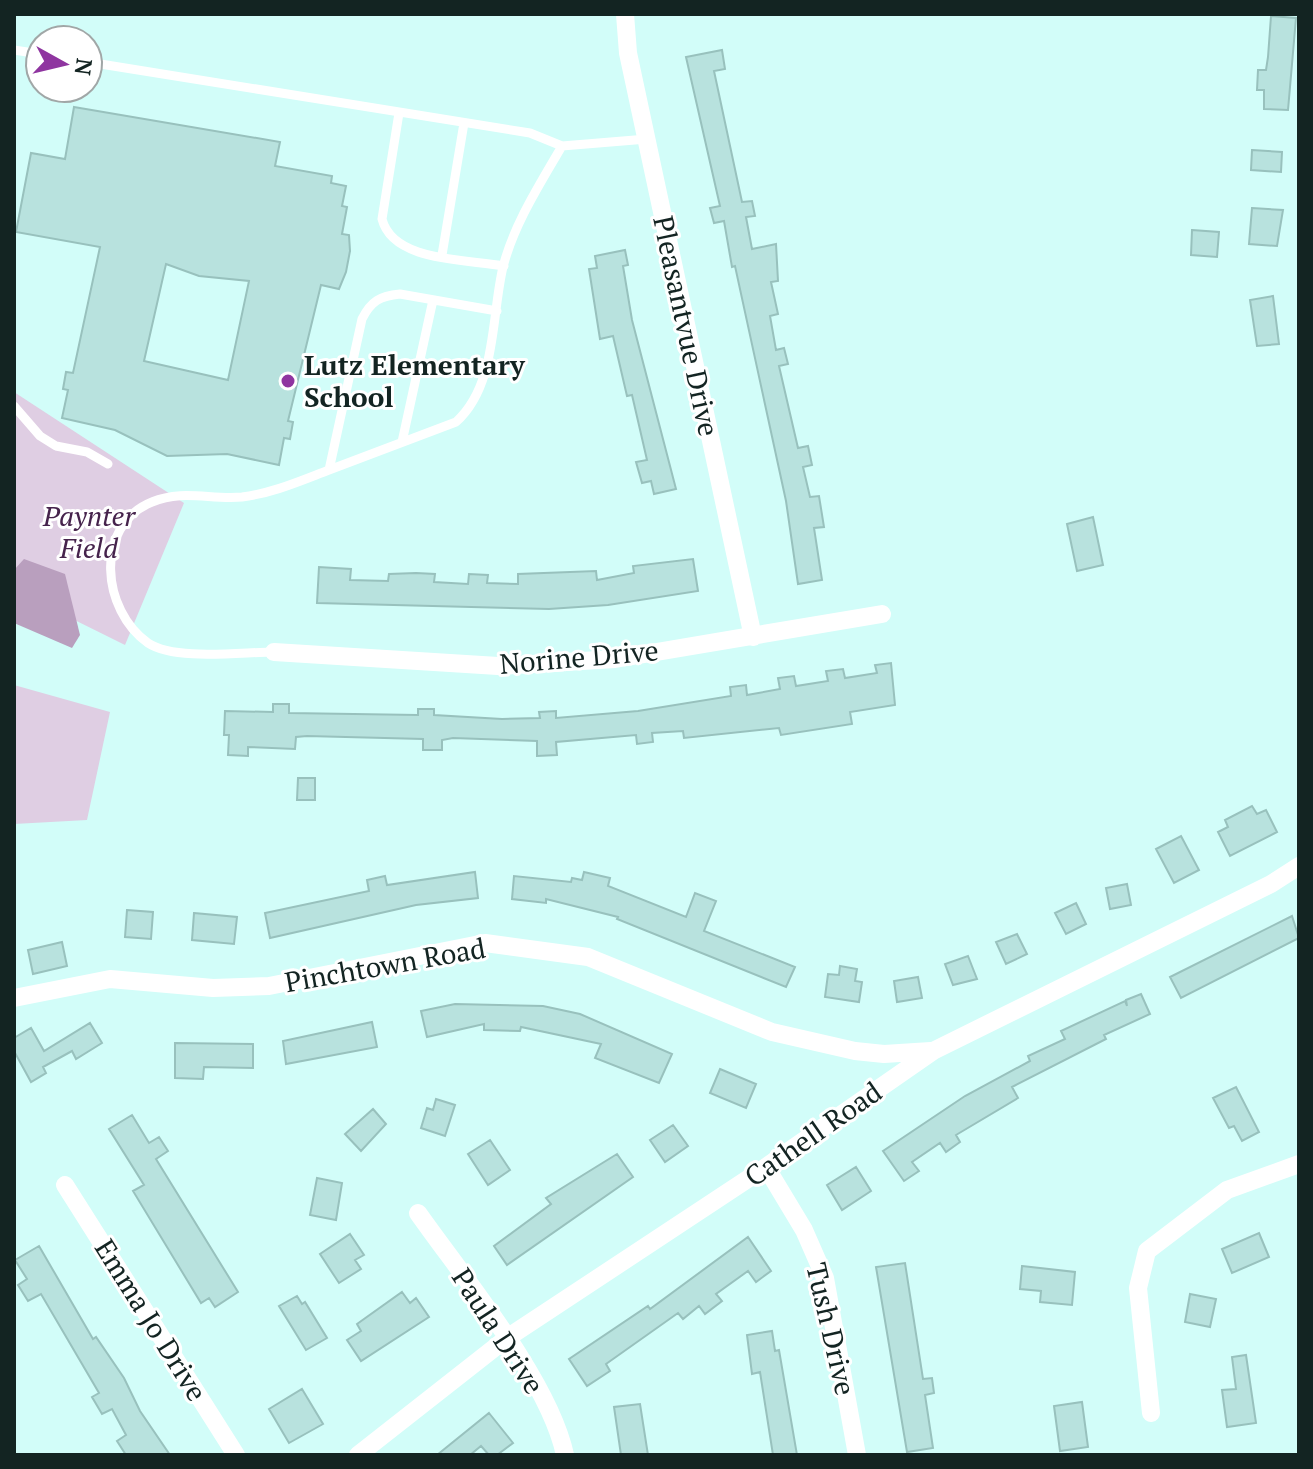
<svg xmlns="http://www.w3.org/2000/svg" width="1313" height="1469" font-family="'PT Serif',serif">
<style>
.green{fill:#dfcee3}
.water{fill:#b99fbe}
.building{fill:#b8e2de;stroke:#98c1bd;stroke-width:2;fill-rule:evenodd}
.lines{fill:none;stroke-linecap:round;stroke-linejoin:round}
.lane{stroke:#fff;stroke-width:9}
.street{stroke:#fff;stroke-width:18}
.poi-dot{fill:#8f35a0;stroke:#fff;stroke-width:3}
.labels{text-anchor:middle;stroke-width:6;stroke-linejoin:round;paint-order:stroke}
.street-label{font-size:28px;fill:#132422;stroke:#fff}
.poi-label{font-size:28px;font-weight:bold;fill:#132422;stroke:#fff;text-anchor:start}
.park-label{font-size:28px;font-style:italic;fill:#46234c;stroke:#fff}
</style>
<rect width="100%" height="100%" fill="#d2fdf9"/>
<path class="green" d="M14,392l170,111 -59,142 -111,-55z
M14,685l96,27 -23,108 -73,4z"/>
<path class="water" d="M24,559l41,15 15,61 -8,13 -58,-25v-53z"/>
<path class="building" d="M1271,16l25,2 -8,92 -24,-1v-19h-7l1,-20h8l2,-13z
M722,50l3,19 -11,2 28,131 10,-1 3,15 -9,1 6,32 24,-5 2,37 -7,1 7,32 -8,2 6,34 8,-2 4,16 -9,2 19,82 10,-2 4,19 -9,2 7,30 9,-1 5,31 -10,1 8,52 -24,4 -12,-83 -51,-235 -3,1 -8,-46 -10,2 -4,-15 10,-2 -34,-149z
M74,107l206,35 -5,24 57,10 -1,7 15,3 -4,20 5,1 -5,27 7,1 1,16 -4,21 -7,17 -18,-4 -33,136 5,1 -3,17 -6,-1 -5,27 -52,-11 -60,2 -52,-26 -53,-12 6,-28 -5,-1 3,-17 7,1 27,-126 -84,-15 15,-79 34,6zM166,264l33,12 50,5 -21,99 -84,-19z
M1252,150l30,2 -1,20 -30,-2z
M1252,208l31,2 -6,36 -28,-2z
M1192,230l27,2 -2,25 -26,-2z
M625,250l3,15 -5,1 9,54 44,169 -22,5 -3,-13 -9,2 -6,-21 11,-2 -15,-65 -5,1 -14,-60 -13,3 -11,-70 8,-1 -2,-12z
M1273,296l6,48 -22,2 -7,-46z
M1093,517l10,48 -26,6 -10,-47z
M693,559l5,32 -90,14 -59,4 -232,-6 2,-36 32,2 -1,11 38,1 1,-7 27,-1 19,1 -1,8 34,2 1,-10 19,1 -1,8 31,1v-10l78,-3 1,9 37,-7 -1,-7z
M891,663l4,42 -45,7 2,12 -71,11 -2,-7 -95,10 -1,-7 -31,2 1,9 -16,2 -1,-9 -80,7 1,13 -20,1v-15l-84,-3 -11,2v10h-19v-11l-116,-3 -11,1 -1,12 -47,-2v9l-20,-1 1,-20h-5l1,-24 48,1v-8h16v9l129,2v-6h16v6l68,4 38,-1 -1,-6 17,-1v7l82,-7 93,-15 -1,-9 16,-2 1,10 33,-6 -2,-11 16,-2 2,10 32,-5 -2,-10 17,-2 2,9 32,-5 -2,-8z
M298,778h17v22h-18z
M1252,806l5,8 9,-4 11,22 -47,24 -12,-24 10,-5 -3,-7z
M1181,836l18,34 -25,13 -18,-34z
M475,872l3,26 -62,7 -146,33 -5,-25 104,-22 -2,-11 18,-4 2,9z
M584,872l26,6 -2,8 78,31 9,-24 21,8 -12,30 91,36 -9,20 -169,-68 1,-2 -72,-18v4l-34,-4 2,-23 57,6 1,-4 10,2z
M1127,884l4,21 -21,4 -4,-21z
M1076,903l10,21 -20,10 -11,-21z
M127,910l26,2 -2,27 -26,-2z
M194,913l43,4 -3,27 -42,-4z
M1292,916l7,22 -118,60 -11,-21z
M1017,934l10,20 -21,10 -10,-22z
M62,942l5,24 -34,8 -5,-24z
M968,956l9,23 -24,6 -8,-21z
M840,966l17,3 -2,12 7,1 -3,20 -34,-5 3,-23 11,1z
M918,977l4,21 -25,4 -3,-21z
M1141,994l9,20 -46,21 2,4 -94,48 6,11 -62,37 4,7 -14,10 -6,-9 -28,19 7,9 -15,10 -21,-30 82,-55 65,-35 -2,-5 37,-17 -4,-8 64,-30 2,5 -1,-6z
M455,1004l88,2 37,8 92,40 -13,29 -64,-25 6,-14 -80,-17 -1,4 -36,-1v-6l-57,13 -6,-26z
M372,1022l5,25 -91,17 -3,-23z
M90,1023l12,20 -26,16 -4,-8 -29,16 3,6 -15,9 -17,-31v-13l17,-10 13,23z
M175,1043l78,1v24l-49,-1 -1,12 -28,-1z
M720,1069l36,15 -10,24 -36,-15z
M1236,1087l23,45 -17,9 -8,-15 -5,2 -16,-30z
M436,1099l19,6 -10,31 -24,-8 6,-20 6,2z
M373,1109l13,15 -25,27 -16,-17z
M132,1115l17,28 10,-6 9,14 -12,8 82,133 -23,15 -6,-9 -8,5 -68,-112 11,-6 -35,-56z
M673,1125l15,21 -23,16 -15,-22z
M490,1140l20,30 -22,15 -20,-31z
M617,1154l16,23 -126,88 -13,-19 57,-42 -5,-6z
M856,1167l15,24 -29,19 -15,-25z
M317,1178l25,5 -6,37 -26,-5z
M1259,1233l10,24 -37,16 -10,-24z
M350,1234l14,21 -9,5 6,9 -22,14 -19,-29z
M748,1237l23,34 -15,11 -8,-11 -32,23 6,7 -17,13 -6,-8 -16,13 -5,-6 -72,51 4,7 -23,15 -18,-27 79,-53 2,3z
M39,1246l54,93 3,-2 28,41 16,33 30,44h-44l-9,-14 9,-6 -14,-26 -10,5 -10,-17 7,-4 -58,-99 -13,7 -10,-16 9,-6 -12,-19z
M905,1263l18,116 9,-1 2,15 -9,2 8,53 -26,4 -31,-185z
M1022,1266l53,6 -3,33 -32,-3 1,-11 -21,-2z
M402,1292l8,11 6,-5 13,19 -68,44 -14,-21 14,-9 -4,-7z
M1190,1294l26,5 -6,28 -25,-5z
M297,1296l5,8 3,-2 22,36 -21,12 -27,-44z
M772,1331l3,20 4,-1 18,105h-24l-13,-83 -8,2 -5,-39z
M1246,1355l10,68 -29,4 -5,-37 14,-1 -4,-32z
M302,1389l21,35 -34,19 -20,-34z
M1082,1402l6,45 -28,4 -6,-45z
M640,1404l8,51h-27l-7,-48z
M489,1413l24,30 -16,12h-8l-8,-9 -11,9h-33z"/>
<g class="lines">
<path class="lane" d="M14,50l26,4
M88,62l442,71 32,13 85,-7
M399,113l-17,106c11,43 84,40 122,47
M442,255l22,-132
M497,311l-97,-17c-20,2 -29,7 -38,25l-33,151 127,-48c41,-37 35,-105 47,-155 11,-43 37,-83 59,-121
M14,406l26,30 16,10 31,6 21,12
M402,442l31,-142
M274,652c-33,0 -99,9 -126,-9 -46,-32 -55,-117 4,-141 30,-13 59,-2 90,-5 31,-4 58,-16 87,-27"/>
<path class="street" d="M625,14l3,39 125,584
M274,652l224,14 117,-7 267,-45
M14,998l96,-19 103,9 56,-2 216,-43 103,14 184,75 83,19 29,3 47,-3
M766,1167l38,63 21,48 32,177
M65,1185l171,270
M418,1213c45,64 131,167 147,242
M1151,1413l-13,-125 9,-37 80,-61 72,-26
M358,1455l149,-117 259,-171 167,-116 338,-167 28,-18"/>
</g>
<circle class="poi-dot" cx="288" cy="381" r="8"/>
<g class="labels">
<g class="street-label">
<text transform="translate(686 326) rotate(78)" y="10">Pleasantvue Drive</text>
<text transform="translate(579 657) rotate(-5)" y="10">Norine Drive</text>
<text transform="translate(385 965) rotate(-10)" y="10">Pinchtown Road</text>
<text transform="translate(813 1134) rotate(-35)" y="10">Cathell Road</text>
<text transform="translate(151 1320) rotate(58)" y="10">Emma Jo Drive</text>
<text transform="translate(831 1329) rotate(77)" y="10">Tush Drive</text>
<text transform="translate(498 1331) rotate(57)" y="10">Paula Drive</text>
</g>
<g class="poi-label">
<text x="304" y="375">Lutz Elementary<tspan x="304" dy="32">School</tspan></text>
</g>
<g class="park-label">
<text x="89" y="526">Paynter<tspan x="89" dy="32">Field</tspan></text>
</g>
</g>
<rect width="1313" height="1469" fill="none" stroke="#132422" stroke-width="32"/>
<g transform="translate(64 64) rotate(98)"><circle r="38" fill="#ffffff" stroke="#a1a7a7" stroke-width="2"/>
<path d="M0-6L14 30L0 20L-14 30Z" fill="#8f35a0"/>
<text y="-12" font-size="22" font-weight="bold" text-anchor="middle" fill="#132422">N</text>
</g>
</svg>
